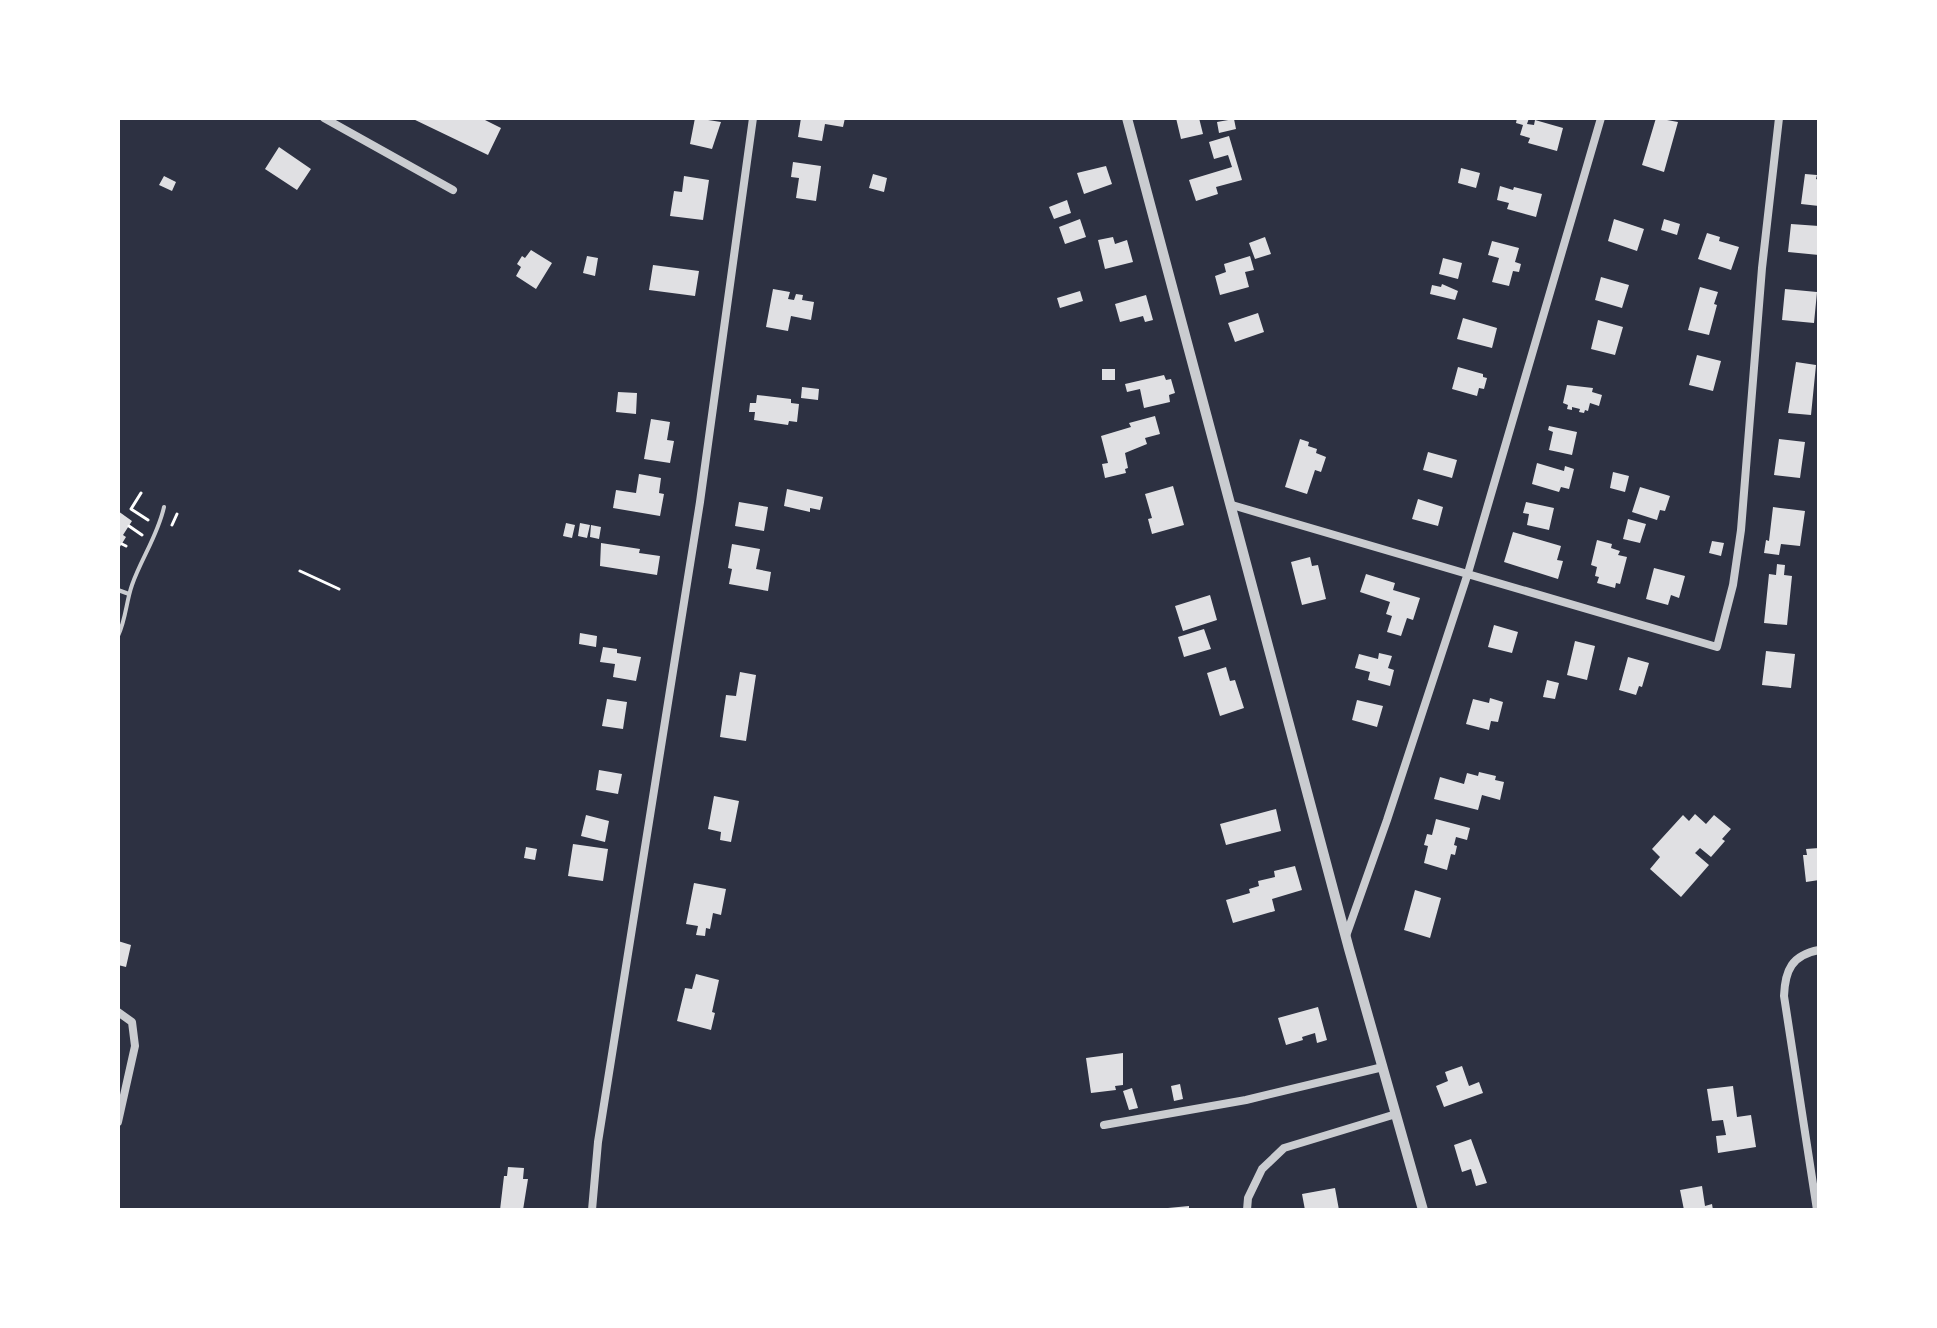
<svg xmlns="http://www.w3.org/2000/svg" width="1937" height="1328" font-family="'Zilla Slab',serif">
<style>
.building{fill:#e0e0e3}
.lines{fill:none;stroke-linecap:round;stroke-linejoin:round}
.path{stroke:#fff;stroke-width:3}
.service{stroke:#caccd0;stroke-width:4}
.minor{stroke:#caccd0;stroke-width:8}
.tertiary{stroke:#caccd0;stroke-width:10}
</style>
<rect width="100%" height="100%" fill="#2d3142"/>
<path class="building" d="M411,118h70l20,10 -13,27z
M695,118l26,4 -9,27 -22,-5z
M801,118h44l-2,9 -18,-3 -3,17 -24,-4z
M1176,118h23l4,16 -22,5z
M1517,118h12l-2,6 7,1 1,-5 28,8 -6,23 -29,-8 2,-5 -10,-3 3,-10 -7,-2z
M1656,118l22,4 -14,50 -22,-7z
M1234,119l2,10 -17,4 -2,-11z
M1229,136l13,44 -26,7 2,7 -22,7 -7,-21 43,-13 -4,-12 -14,4 -5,-17z
M279,147l32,22 -14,21 -32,-21z
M793,162l28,4 -5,35 -20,-3 3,-20 -8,-1z
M1106,166l6,18 -28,10 -7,-21z
M1461,168l19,5 -4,15 -18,-5z
M873,174l14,4 -3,14 -15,-4z
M1805,174l12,1 -1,4 3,1v26l-18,-2z
M164,176l12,6 -4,9 -13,-6z
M684,176l25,4 -6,40 -33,-4 4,-25 8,1z
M1500,186l13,4 1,-3 28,7 -6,23 -29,-8 2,-6 -12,-3z
M1067,200l4,13 -17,6 -5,-12z
M1080,219l6,18 -21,7 -6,-17z
M1614,219l30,10 -7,22 -29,-10z
M1664,219l16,5 -3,11 -16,-5z
M1791,224l28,2v29l-31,-3z
M1707,233l13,4 -1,4 20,6 -8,23 -33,-11z
M1113,237l2,7 12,-4 6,22 -28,7 -7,-29z
M1265,237l6,17 -16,5 -6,-16z
M1492,241l27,7 -4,14 6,2 -2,8 -6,-1 -4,15 -17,-4 7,-24 -11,-3z
M531,250l21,13 -16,26 -20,-13 5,-9 -4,-3 5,-8 3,2z
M587,256l11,2 -3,18 -12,-3z
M1250,256l4,14 -9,2 4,15 -29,8 -5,-19 11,-4 -2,-8z
M1443,258l19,5 -4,16 -19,-5z
M653,265l46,6 -4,25 -46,-6z
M1601,277l28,8 -7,23 -27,-8z
M1442,284l16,7 -3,9 -25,-6 2,-9 9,2z
M1700,287l18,5 -4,12 3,1 -8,30 -21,-5z
M773,289l17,3 -2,7 6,1 2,-6 7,1 -1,5 12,2 -3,18 -20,-4 -3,15 -22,-4z
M1785,289l32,3 -3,31 -32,-3z
M1080,291l3,10 -23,7 -3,-10z
M1146,295l7,25 -8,2 -2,-6 -23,6 -5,-18z
M1258,313l6,19 -29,10 -7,-19z
M1463,318l34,10 -5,20 -35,-9z
M1598,320l25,7 -8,28 -24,-6z
M1697,355l24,6 -8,30 -24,-6z
M1796,362l20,3 -5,50 -23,-2z
M1458,367l25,7v3l4,1 -3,11 -5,-1 -2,8 -25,-7z
M1102,369h13v11h-13z
M1164,375l2,5 5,-1 4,14 -6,2 1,7 -26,6 -4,-19 -13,3 -2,-8z
M1567,385l26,3 -1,4 10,3 -3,11 -9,-3 -2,8 -3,-1 -1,3 -5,-1 1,-3 -8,-2v3l-5,-1 1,-4 -5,-2z
M802,387l17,2 -1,11 -17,-2z
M618,392l19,1 -1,21 -20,-2z
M757,395l34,4v4l8,1 -2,18 -8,-1 -1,4 -34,-5 1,-8h-6l1,-9h6z
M1155,416l5,18 -15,4 2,6 -22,9 3,15 -3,1 1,4 -21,5 -3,-14 6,-1 -7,-27 30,-9 -2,-4z
M651,419l19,3 -3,18 7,1 -4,22 -26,-4z
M1549,426l28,6 -5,23 -23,-5 4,-18 -5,-2z
M1300,439l9,3 -1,4 9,3 -1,4 10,4 -5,15 -6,-2 -8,24 -22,-7z
M1779,439l26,3 -5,36 -26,-3z
M1428,452l29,8 -5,18 -29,-8z
M1537,463l27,8 1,-5 9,3 -5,20 -8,-2 -2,5 -27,-8z
M1613,472l16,4 -4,16 -15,-4z
M639,474l22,4 -2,15 5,1 -4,22 -47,-8 3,-18 20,3z
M1173,486l11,39 -32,9 -4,-15 4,-1 -7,-24z
M1640,487l30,9 -5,15 -5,-1 -3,10 -25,-8z
M787,489l36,8 -3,13 -10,-2v4l-26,-6z
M1418,499l25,8 -5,19 -26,-7z
M739,502l29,5 -4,24 -29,-5z
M1526,502l28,6 -5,22 -22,-5 2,-11 -6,-1z
M1773,507l32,4 -5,35 -19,-2 -2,11 -15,-2 2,-13 3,1z
M118,511l14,10 -9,14 3,2 -8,13z
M1628,519l18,5 -6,19 -17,-4z
M566,523l9,2 -3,13 -9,-2z
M580,523l10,2 -3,13 -9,-2z
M591,525l10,2 -2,12 -9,-2z
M1513,532l48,14 -4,14 6,1 -5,18 -54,-17z
M1597,540l15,4 -1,4 9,3 -2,4 9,2 -7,27 -4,-1 -1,5 -18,-5 2,-6 -4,-1 2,-9 -6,-2z
M1712,541l12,2 -3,13 -12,-3z
M601,543l39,6 -1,4 21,3 -3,19 -57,-9z
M732,544l28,5 -4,20 15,3 -3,19 -39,-7 3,-15 -4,-1z
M1310,557l2,9 6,-1 8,34 -24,6 -11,-43z
M1777,564l8,1 -1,10 8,1 -5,49 -23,-2 5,-49 7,1z
M1654,568l31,8 -6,22 -8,-3 -3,10 -22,-6z
M1366,574l29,9 -2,7 27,8 -7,22 -6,-2 -6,18 -14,-4 5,-16 -6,-2 4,-12 -30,-10z
M1210,595l7,25 -34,11 -8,-25z
M1494,625l24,7 -6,21 -24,-6z
M1204,629l7,20 -27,8 -6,-20z
M580,633l17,3 -1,11 -17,-3z
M1575,641l20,5 -8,34 -20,-5z
M603,647l14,2v4l24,4 -5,24 -23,-4 2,-13 -15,-2z
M1766,651l29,3 -4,34 -29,-3z
M1379,653l13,3 -4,12 6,2 -4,16 -22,-6 2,-8 -15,-4 4,-14 19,5z
M1628,657l21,6 -7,24 -3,-1 -3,9 -17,-5z
M1226,667l4,14 5,-1 9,28 -24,8 -13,-43z
M740,672l16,3 -10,66 -26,-4 6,-42 10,1z
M1547,680l12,3 -4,16 -12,-2z
M1490,698l13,4 -5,20 -7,-1 -2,9 -23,-6 7,-25 16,4z
M607,699l20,3 -4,27 -21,-3z
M1357,700l26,6 -6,21 -25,-7z
M599,770l23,4 -4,20 -22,-4z
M1479,772l17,4 -1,4 9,2 -4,18 -18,-5 -4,15 -44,-11 6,-22 24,7 3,-11 11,3z
M714,796l25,5 -8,41 -11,-2 1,-8 -13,-3z
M1276,809l5,22 -55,14 -6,-21z
M1695,814l11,10 8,-9 17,14 -9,10 3,2 -14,16 -11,-9 -5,5 14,12 -28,32 -31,-28 10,-12 -8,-8 31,-34 6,6z
M586,815l23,6 -4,21 -24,-6z
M1436,819l34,9 -3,12 -11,-3 -2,8 3,1 -2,9 -4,-1 -4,16 -23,-7 4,-17 -4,-1 3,-11 5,1z
M573,844l35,5 -5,32 -35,-5z
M526,847l11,2 -2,11 -11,-2z
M1819,848v32l-13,2 -3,-27h4l-1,-6z
M1295,866l7,24 -30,9 3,12 -42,12 -7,-23 24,-7 -1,-4 10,-3 -1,-5 17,-4 -1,-6z
M694,883l32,6 -5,26 -8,-2 -3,16 -4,-1 -1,8 -9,-1 2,-9 -12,-2z
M1415,890l26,8 -11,40 -26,-8z
M118,941l13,4 -5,22 -8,-2z
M696,974l23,6 -7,32 3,1 -4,17 -34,-9 8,-33 7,1z
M1318,1007l9,33 -10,3 -2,-10 -13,4 1,3 -17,5 -8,-27z
M1123,1053v32l-8,1 1,4 -25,3 -5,-35z
M1462,1066l7,20 10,-4 4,11 -39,14 -8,-21 12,-5 -3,-9z
M1180,1084l3,15 -9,2 -3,-15z
M1733,1086l4,31 14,-2 5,32 -38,6 -2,-17 10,-1 -3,-15 -11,1 -5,-32z
M1132,1088l6,20 -9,2 -6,-19z
M1471,1139l16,44 -11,3 -5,-17 -9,3 -8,-27z
M508,1167l16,1 -1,11h5l-5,31h-23l4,-34h3z
M1702,1186l3,20 7,-2 1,6h-29l-4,-20z
M1335,1188l4,22h-34l-3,-16z
M1189,1206v4h-21v-2z"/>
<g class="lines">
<path class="path" d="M141,493l-10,16 17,11
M172,525l5,-11
M129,526l13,9
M122,544l4,2
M300,571l39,18"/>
<path class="service" d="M118,590l11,4
M118,636c8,-17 8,-34 14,-51 9,-26 26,-50 32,-78"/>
<path class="minor" d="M324,118l129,72
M1232,505l485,142 16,-62 8,-55 21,-262 17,-150
M1346,936l41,-116 81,-247 133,-455
M118,1012l14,10 3,24 -17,76
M1104,1125l142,-25 137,-33
M592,1210l6,-68 102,-640 53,-384
M1247,1210l1,-12 14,-29 22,-21 112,-34
M1817,1210l-33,-214c1,-26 8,-41 35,-46"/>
<path class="tertiary" d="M1127,118l222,831 74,261"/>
</g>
<rect width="1937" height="1328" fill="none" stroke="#ffffff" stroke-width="240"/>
</svg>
